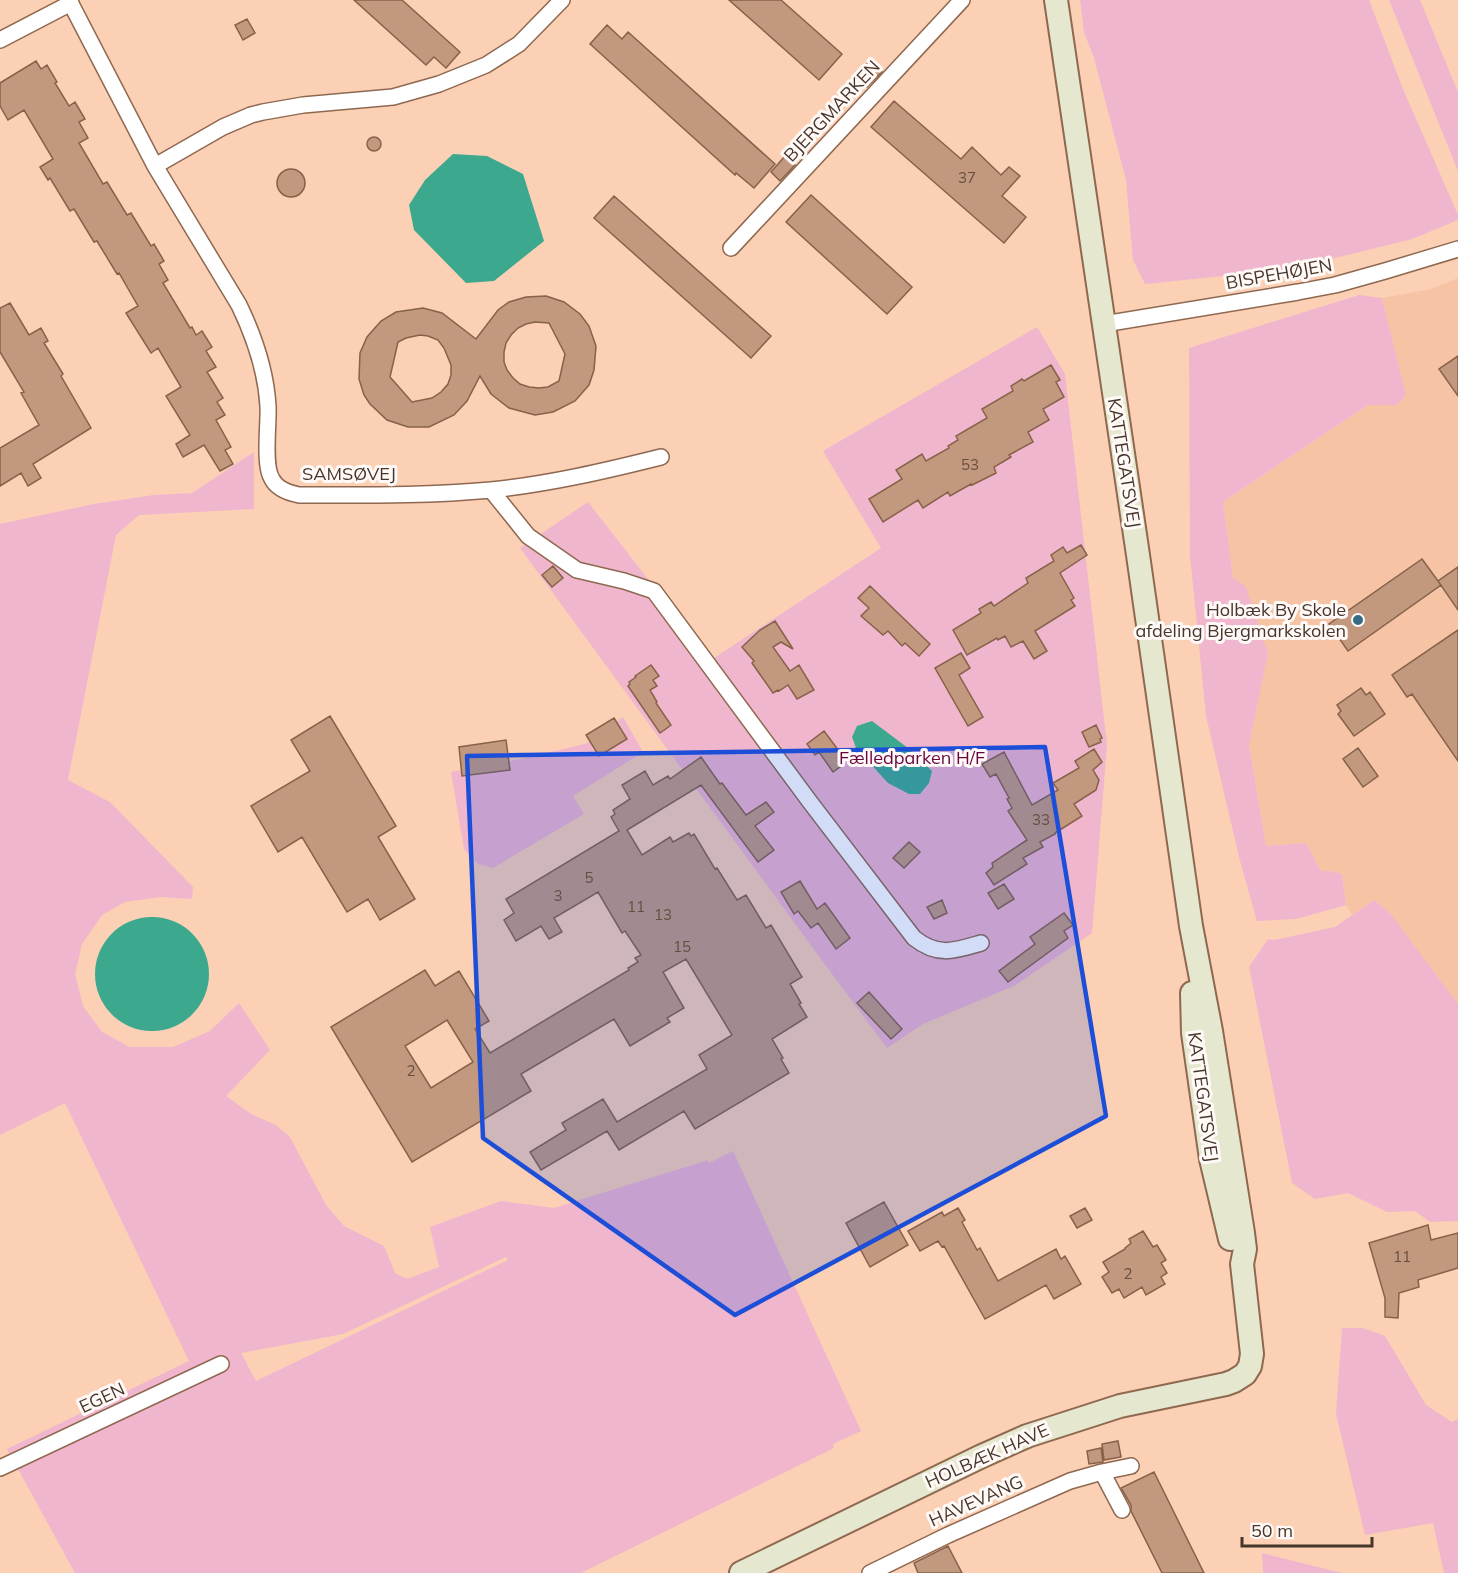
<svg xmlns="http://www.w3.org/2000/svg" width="1458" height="1573" font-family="Mulish,sans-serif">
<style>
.built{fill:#f6c4a5}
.green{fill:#f0b6cd;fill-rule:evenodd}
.water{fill:#3ca98e}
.building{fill:#c2997f;stroke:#876149;stroke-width:1.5;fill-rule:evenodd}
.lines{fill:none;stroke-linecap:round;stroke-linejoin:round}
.street-casing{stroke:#8f6850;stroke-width:18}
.secondary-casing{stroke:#8f6850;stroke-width:26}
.street{stroke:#fff;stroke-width:15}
.secondary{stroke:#e5e7ce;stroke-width:22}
.marked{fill:#1d4ed8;fill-opacity:0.2;stroke:#1d4ed8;stroke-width:4.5;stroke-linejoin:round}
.poi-dot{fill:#366b87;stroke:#fffaf7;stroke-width:2}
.labels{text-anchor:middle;stroke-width:6;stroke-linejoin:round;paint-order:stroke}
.number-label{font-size:15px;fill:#664f40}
.street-label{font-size:18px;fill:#47362b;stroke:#fffaf7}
.poi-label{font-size:18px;fill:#47362b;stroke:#fffaf7;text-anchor:end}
.park-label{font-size:18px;fill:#69053e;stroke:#fffaf7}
</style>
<rect width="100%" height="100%" fill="#fbd0b5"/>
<path class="built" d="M1458,278v726l-67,-90 -17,-14 -22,15 -6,-10 -4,-31 -11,-3h-10l-15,-28 -40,3 -17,-101 19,-92 -35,-75 -10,-76 145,-97 38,-10 -24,-97 49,-9z"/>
<path class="green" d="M1080,0h289l34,89 55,126v5l-46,19 -121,30 -146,15 -12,-24 -7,-80 -32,-122 -10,-26z
M1389,0h31l38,92v79z
M1359,295l23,3 24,97 -9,10h-29l-145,97 10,76 13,9 22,66 -19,92 17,101 40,-3 15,28h10l11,3 4,31 -50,14 -39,2 -17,-60 -34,-145 -16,-161 -1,-207z
M1037,327l28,47 42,371 -15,188 -78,53 -91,38 -36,24 -72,-97 -295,-403 68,-46 123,158 170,-112 -58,-97z
M254,452v57l-115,6 -23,20 -48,245 42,22 83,85 -1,12 -31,-2 -36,5 -23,13 -20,29 -7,30 8,32 19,26 28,15h43l37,-16 29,-28 31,47 -44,46 25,18 25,11 14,12 36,68 18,21 40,20 11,27 12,6 32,-12 -9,-40 71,-26 53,7 154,-48 1,3 24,-12 128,280 -28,13 1,4 -253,125h-506l-68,-124 182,-88 -124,-258 -65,32v-611l94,-20 60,-9 38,-2zM506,1257l2,3 -252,121 -15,-28 102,-19z
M623,717l20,35 -70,44 11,18 -91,54 -15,-4 -14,-15 -13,-77 70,-13 64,-15z
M1374,900l17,14 67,90v217l-28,1 -15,-11 -28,1 -39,-19 -33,6 -23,-16 -43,-216 19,-28 6,1 61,-13z
M1342,1328h21l22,8 41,69 26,17 6,-3v154h-14l-11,-50 -68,12 -29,-121z
M1262,1553l80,20h-79z"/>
<path class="water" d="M453,154l34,2 36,18 21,67 -50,40 -28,2 -52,-53 -5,-25 16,-25z
M872,721l36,27 24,23 -3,12 -9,11h-11l-21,-11 -32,-35 -4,-11 5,-11z
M95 974a57 57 0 1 1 114 0a57 57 0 1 1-114 0Z"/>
<path class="building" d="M354,0h48l58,52 -14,16 -12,-11 -8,8z
M729,0h52l61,54 -23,26z
M247,19l8,14 -12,7 -8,-15z
M607,25l15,14 6,-7 147,132 -21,24 -18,-15 -1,2 -145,-131z
M36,61l5,8 6,-4 10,17 -2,1 14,23 6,-4 10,17 -6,3 9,16 -9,5 24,41 4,-2 20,33 4,-2 20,33 3,-2 10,17 -5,3 9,16 -5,3 27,45 2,-1 4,8 6,-4 10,16 -6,4 10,16 -9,5 16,26 -6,4 8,13 -9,5 15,27 -6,3 8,14 -13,7 -16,-26 -21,12 -7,-13 14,-9 -24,-39 15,-9 -23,-39 -7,5 -25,-40 12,-7 -19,-33 -2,1 -20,-33 -3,1 -20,-33 -4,2 -20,-33 -2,2 -8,-13 13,-8 -29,-49 -16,10 -8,-14v-23z
M869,61l13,11 -15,15 -11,-10z
M894,101l67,58 11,-12 29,28 8,-8 11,9 -18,20 24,21 -22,26 -133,-116z
M367 144a7 7 0 1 1 14 0a7 7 0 1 1-14 0Z
M785,156l10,9 -15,16 -9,-9z
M277 183a14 14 0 1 1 28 0a14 14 0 1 1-28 0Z
M811,195l101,92 -25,27 -101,-92z
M614,196l157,140 -20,22 -157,-140z
M546,296l18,6 16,12 9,12 7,20 -2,24 -5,15 -14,16 -22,11 -18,3 -26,-7 -18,-14 -11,-18 -13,25 -13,14 -25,12h-21l-21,-7 -17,-16 -6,-9 -5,-16 1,-26 7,-16 14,-16 15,-9 27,-4 19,5 34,26 22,-29 11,-8 17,-5zM535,322l14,1 16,31 -6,27 -11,6 -9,1 -10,-1 -9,-3 -7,-6 -6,-8 -3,-8v-10l2,-9 5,-8 7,-7 8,-4zM420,335l8,1 10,4 6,8 7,17v10l-3,9 -7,8 -9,6 -20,4 -22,-25 8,-35 8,-4z
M10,303l19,32 12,-7 7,13 -4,2 19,31 -2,2 30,52 -58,36 8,14 -13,8 -7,-13 -21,13v-38l39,-23 -18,-32 3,-1 -24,-40v-44z
M1458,356v40l-19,-27z
M1051,365l9,15 -4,2 8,15 -21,12 6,11 -21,12 5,10 -24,13 2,2 -17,10 2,6 -24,12 -1,-1 -21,12 -2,-4 -25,16 -5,-8 -35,22 -14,-23 33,-20 -6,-9 26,-16 4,7 23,-13 -1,-2 10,-6 -2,-4 31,-18 -5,-9 31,-18 -2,-5 11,-7 2,2z
M1081,545l6,10 -27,18 14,25 -3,2 4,6 -40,25 12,20 -13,8 -11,-18 -12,6 -6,-11 -7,4 -1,-2 -30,17 -14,-25 28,-17 -2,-4 12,-7 3,4 34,-23 -2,-5 28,-17 -3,-6 12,-8 4,6z
M1422,559l19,26 -93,66 -19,-27z
M553,566l10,12 -11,9 -10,-12z
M1458,567v43l-20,-29z
M870,586l60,58 -11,12 -14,-13 -3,3 -14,-15 -5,4 -22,-19 8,-8 -11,-10z
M775,621l18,28 -12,-7 -8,5 17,24 9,-6 15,25 -17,9 -9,-14 -9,6 -1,-1 -5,3 -21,-30 2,-2 -12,-14 18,-17z
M1458,630v131l-46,-67 -5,3 -15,-22z
M961,653l9,15 -11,7 24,42 -15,9 -33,-58z
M651,665l8,11 -6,4 4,6 -7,4 7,12 -1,1 15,22 -11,8 -32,-47 2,-2 -1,-2 7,-5 -1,-1z
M1361,688l5,7 4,-3 15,22 -31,22 -16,-22 3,-3 -4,-6z
M330,716l66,110 -18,11 37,62 -35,21 -12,-21 -21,13 -45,-75 -24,15 -27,-46 59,-35 -19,-31z
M614,718l13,21 -28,17 -13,-21z
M1096,725l6,13 -2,1 1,3 -12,5 -7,-15z
M824,731l21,28 -3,2 2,3 -11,8 -14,-20 -4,3 -8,-11z
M506,740l4,30 -48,6 -3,-29z
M1358,748l20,28 -15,11 -20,-28z
M1094,749l8,13 -9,8 6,10 -3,10 -22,14 8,12 -27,17v1l-15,8 3,5 -20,11 4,6 -33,21 -8,-12 7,-6 -1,-4 35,-23 -19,-29 4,-3 -5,-9 2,-1 -13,-24 -6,3 -8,-13 22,-12 28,53 26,-15 -5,-7 26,-15 -4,-7z
M701,757l19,27 2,-1 24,32 20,-13 8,10 -19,14 19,24 -16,12 -57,-77 -74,45 15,25 28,-18 3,5 16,-9 2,3 3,-2 21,35 2,-1 20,32 9,-5 20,33 5,-3 31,52 -12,7 11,19 -2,1 8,13 -35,22 11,19 -2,1 8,14 -94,56 -11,-18 -65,39 -12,-19 -66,39 -11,-18 36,-22 -4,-7 41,-24 14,23 90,-53 -8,-14 33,-20 -46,-76 -23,13 21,36 -17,10 3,4 -40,24 -16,-27 -93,55 10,17 -119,71 -81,-135 94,-57 10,16 24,-15 30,50 -14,8 15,24 139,-83 -1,-2 10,-6 -3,-4 6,-3 -16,-24 -3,2 -24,-41 -44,26 8,14 -13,7 -8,-13 -25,15 -12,-21 10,-7 -8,-14 113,-68 -8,-14 4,-3 -2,-4 17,-11 -8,-14 23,-14 8,14 15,-9 2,3zM447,1020l26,42 -42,26 -26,-42z
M909,842l11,10 -16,16 -11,-10z
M800,881l17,28 8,-6 25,35 -14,11 -18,-26 -7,5 -13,-17 -4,3 -13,-22z
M1004,884l10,15 -16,10 -10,-16z
M942,900l5,13 -13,6 -7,-12z
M1064,913l9,12 -9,6 4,7 -60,44 -9,-11 36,-27 -5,-7z
M869,992l33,37 -11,10 -34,-36z
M884,1202l24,43 -38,22 -24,-44z
M958,1208l7,12 -3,2 15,28 3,-2 18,33 58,-32 5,10 4,-3 16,28 -27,15 -8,-14 -61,34 -41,-73 -2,1 -4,-6 -18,10 -12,-20 34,-19 2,4z
M1085,1208l7,12 -15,8 -7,-12z
M1428,1225l3,15 27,-7v35l-40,12 1,7 -20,6 -1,25 -13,-1v-19l-16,-55z
M1143,1231l10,16 4,-2 9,15 -5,3 6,10 -6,4 4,7 -19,11 -4,-8 -18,11 -5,-9 -7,4 -10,-16 7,-5 -6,-10 22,-13v-1l6,-5 -2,-4z
M1118,1441l3,16 -17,3 -2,-16z
M1101,1448l2,14 -14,2 -2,-13z
M1154,1472l50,101h-42l-31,-62v-6l-10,-17z
M948,1546l14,27h-44l-4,-10z"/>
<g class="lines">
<g class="street-casing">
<path id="street" d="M69,0l86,166 84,139c15,31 27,67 29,101 1,18 -5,59 4,73 5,10 17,14 27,16 63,0 128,1 192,-5 58,-6 114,-19 170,-33
M0,40l71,-37
M155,166l68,-39 28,-12 12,-3 40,-7 90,-8 46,-13 47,-19 33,-21 43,-44
M731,248l231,-248
M1104,324l194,-32 37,-7 50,-14 73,-22
M491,490l37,46 49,34 47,11 30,10 156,211 104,136c24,19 40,13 67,5
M0,1468l221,-104
M1102,1472l20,38
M870,1573l78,-38 122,-54 32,-9 29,-6"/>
</g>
<g class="secondary-casing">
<path id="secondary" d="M1192,993l1,40 18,126 19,80
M741,1573l241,-117 45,-20 93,-30 106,-22 8,-3 11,-7 5,-8 2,-12 -10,-90 3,-15 -2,-16 -32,-202 -20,-105 -53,-371 -82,-555"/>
</g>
<use href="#street" class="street"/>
<use href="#secondary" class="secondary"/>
</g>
<path class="marked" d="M1045,747l61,369 -371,199 -252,-177 -16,-382z"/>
<circle class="poi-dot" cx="1358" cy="620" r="6"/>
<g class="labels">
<g class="number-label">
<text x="967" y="183">37</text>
<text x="970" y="470">53</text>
<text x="1041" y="825">33</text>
<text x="589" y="883">5</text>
<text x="558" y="901">3</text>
<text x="636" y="912">11</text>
<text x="663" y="920">13</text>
<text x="682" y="952">15</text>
<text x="411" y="1076">2</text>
<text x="1402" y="1262">11</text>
<text x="1128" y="1279">2</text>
</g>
<g class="street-label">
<text transform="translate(832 111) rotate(-47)" y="6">BJERGMARKEN</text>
<text transform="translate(1279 274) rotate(-10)" y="6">BISPEHØJEN</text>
<text transform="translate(1124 463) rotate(81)" y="6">KATTEGATSVEJ</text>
<text x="349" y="480">SAMSØVEJ</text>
<text transform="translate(1203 1097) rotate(82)" y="6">KATTEGATSVEJ</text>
<text transform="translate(102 1398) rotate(-25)" y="6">EGEN</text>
<text transform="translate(987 1456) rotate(-24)" y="6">HOLBÆK HAVE</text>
<text transform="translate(976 1501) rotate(-24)" y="6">HAVEVANG</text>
</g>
<g class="poi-label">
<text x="1346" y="616">Holbæk By Skole<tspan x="1346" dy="21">afdeling Bjergmarkskolen</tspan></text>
</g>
<g class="park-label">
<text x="912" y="764">Fælledparken H/F</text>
</g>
</g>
<path d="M1242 1537v9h130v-9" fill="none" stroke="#47362b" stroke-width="3"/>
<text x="1251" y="1537" font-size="18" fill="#47362b" stroke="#fffaf7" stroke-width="4.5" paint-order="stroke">50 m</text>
</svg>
